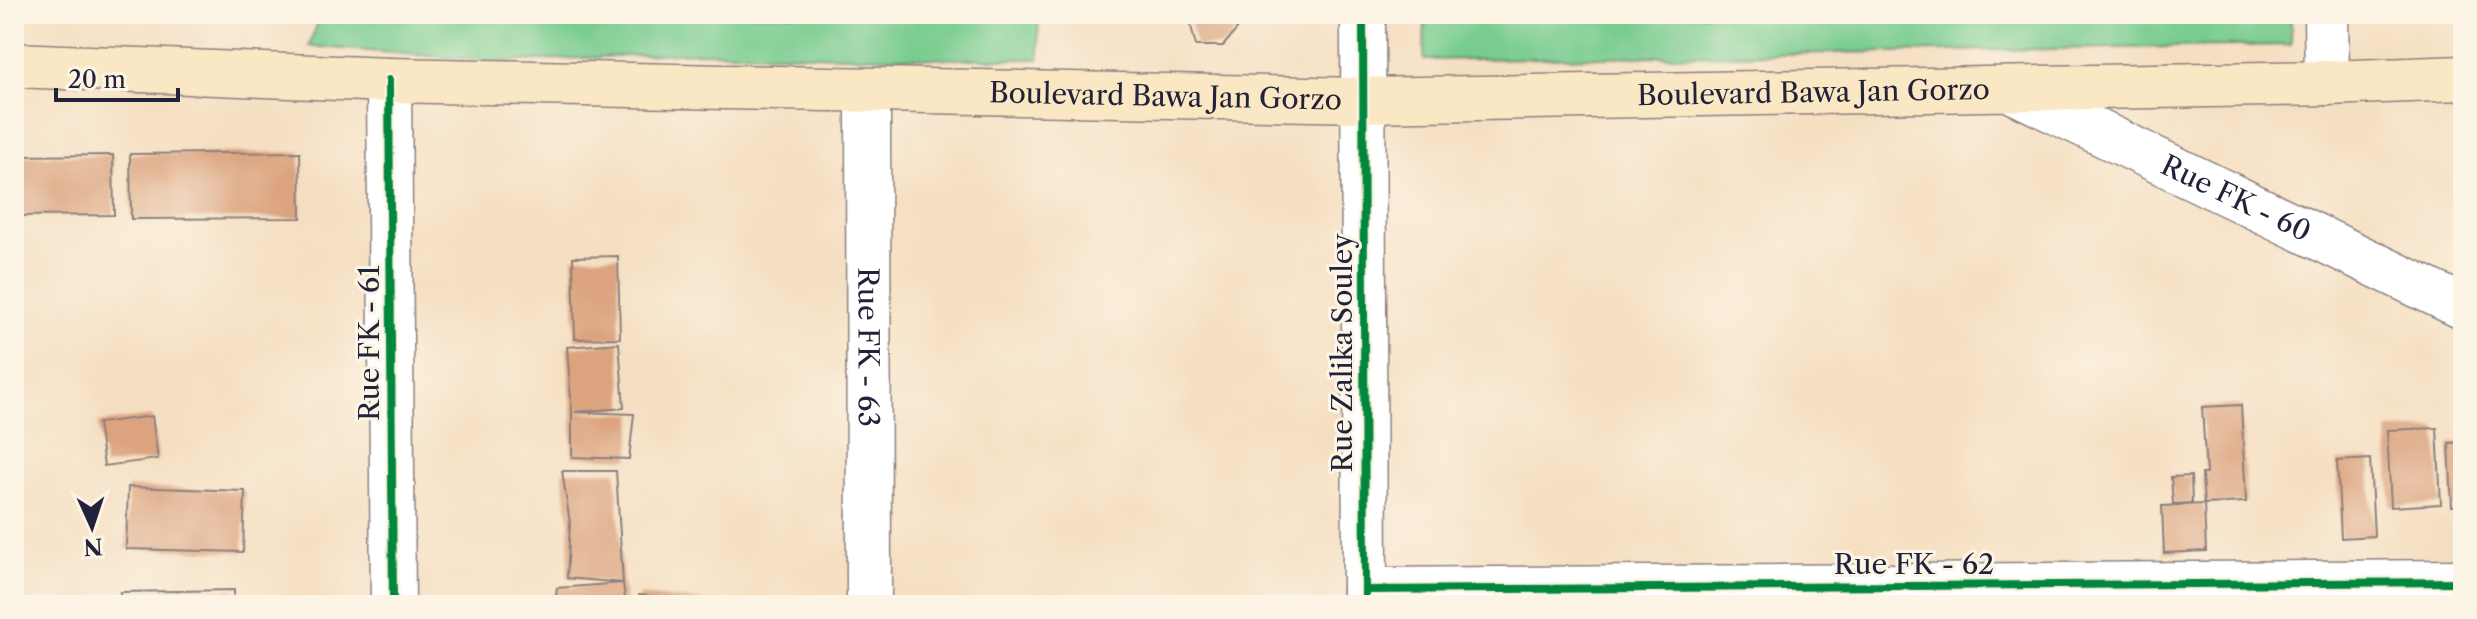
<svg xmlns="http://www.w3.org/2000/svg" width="2477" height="619" font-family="'Libre Caslon Text',serif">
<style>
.green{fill:#78cc8f;stroke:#4d7765;stroke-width:2}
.building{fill:#dba37e}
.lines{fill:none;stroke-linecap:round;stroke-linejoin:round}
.minor-casing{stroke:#8c807e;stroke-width:47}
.tertiary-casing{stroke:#8c807e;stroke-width:47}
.secondary-casing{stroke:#8c807e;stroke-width:47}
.minor{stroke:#fff;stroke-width:44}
.tertiary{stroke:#fff;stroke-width:44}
.secondary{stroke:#fae7c3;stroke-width:44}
.cycleway-casing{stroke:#fcf5e5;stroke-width:13}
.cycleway{stroke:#00873e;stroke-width:8}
.labels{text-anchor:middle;stroke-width:6;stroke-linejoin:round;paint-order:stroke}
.street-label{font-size:28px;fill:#22223b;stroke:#fcf5e5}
</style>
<rect width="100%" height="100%" fill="#fcf5e5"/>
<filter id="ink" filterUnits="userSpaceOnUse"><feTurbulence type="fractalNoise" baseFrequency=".0125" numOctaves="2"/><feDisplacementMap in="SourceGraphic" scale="16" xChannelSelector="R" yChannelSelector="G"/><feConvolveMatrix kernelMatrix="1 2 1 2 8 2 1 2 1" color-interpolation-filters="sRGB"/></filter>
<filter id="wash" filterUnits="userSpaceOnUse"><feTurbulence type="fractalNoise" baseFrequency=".006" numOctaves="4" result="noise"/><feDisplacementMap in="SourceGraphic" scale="32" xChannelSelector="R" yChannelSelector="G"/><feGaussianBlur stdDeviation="1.8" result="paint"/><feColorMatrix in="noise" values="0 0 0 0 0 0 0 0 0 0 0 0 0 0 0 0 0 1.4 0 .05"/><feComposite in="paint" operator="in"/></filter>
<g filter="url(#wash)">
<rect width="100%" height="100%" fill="#f5dfc2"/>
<path class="green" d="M321,14h717l1,45h-81l-258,-7 -197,10 -194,-16z
M1425,14h866v31l-867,15z"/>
<g id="blocks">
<path class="building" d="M1188,14h62l-27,32h-27z
M300,152l1,66 -170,1 -1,-65z
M113,155l1,60 -100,1v-60z
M618,256l2,82 -45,1 -2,-82z
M619,343l5,65 -49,4 59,2 -5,45 -57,-2v-45l-5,-65z
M2241,405l5,97 -42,2 -2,-30h4l-4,-67z
M152,416l6,43 -54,7 -6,-43z
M2437,428l4,76 -50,3 -4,-77z
M2463,442v64h-11l-3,-63z
M2370,459l4,77 -33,2 -4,-77z
M562,471h54l7,112 -56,-5 3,-55z
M2191,476l1,27 -19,1 -2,-27z
M128,487l117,4 -2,61 -117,-3z
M2204,504l2,47 -42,2 -2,-47z
M623,583l3,22h-71l2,-17z
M234,590v15h-114v-13z
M639,595l89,8v2h-89z"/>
</g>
</g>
<g filter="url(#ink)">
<use href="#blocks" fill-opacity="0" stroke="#8c807e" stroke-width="2"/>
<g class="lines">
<g class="minor-casing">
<g id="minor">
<path d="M2326,14l1,69"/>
<path d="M389,80l4,525"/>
<path id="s1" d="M2009,89l454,218"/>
<path id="s2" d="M868,91l1,514"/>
<path d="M1365,590l1098,-8"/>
</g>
</g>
<g class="tertiary-casing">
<path id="tertiary" d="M1363,14l2,591"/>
</g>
<g class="secondary-casing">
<g id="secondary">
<path id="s3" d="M14,65l375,15 974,20 964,-17 136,-5"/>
</g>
</g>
<use href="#minor" class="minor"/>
<use href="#tertiary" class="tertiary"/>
<use href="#secondary" class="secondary"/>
<g class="cycleway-casing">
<path id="cycleway" d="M1363,14l2,591
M389,80l4,525
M1365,590l1098,-8"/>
</g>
<use href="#cycleway" class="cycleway"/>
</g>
</g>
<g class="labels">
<g class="street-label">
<text dy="10" stroke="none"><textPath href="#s3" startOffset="1800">Boulevard Bawa Jan Gorzo</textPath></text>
<text dy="10" stroke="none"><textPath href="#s3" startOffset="1152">Boulevard Bawa Jan Gorzo</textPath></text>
<text dy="10" stroke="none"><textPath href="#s1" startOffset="252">Rue FK - 60</textPath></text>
<text transform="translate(369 343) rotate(-90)" y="10">Rue FK - 61</text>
<text dy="10" stroke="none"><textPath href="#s2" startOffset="256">Rue FK - 63</textPath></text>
<text transform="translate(1342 353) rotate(-90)" y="10">Rue Zalika Souley</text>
<text x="1914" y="574">Rue FK - 62</text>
</g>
</g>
<rect width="2477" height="619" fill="none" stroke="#fcf5e5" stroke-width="48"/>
<g transform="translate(92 527) rotate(177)" stroke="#fcf5e5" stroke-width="6" paint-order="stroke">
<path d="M0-6L14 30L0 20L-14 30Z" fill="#22223b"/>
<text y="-12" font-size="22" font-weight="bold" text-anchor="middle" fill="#22223b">N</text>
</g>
<path d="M56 88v12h122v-12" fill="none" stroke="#22223b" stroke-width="4"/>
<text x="68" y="88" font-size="24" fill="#22223b" stroke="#fcf5e5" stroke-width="6" paint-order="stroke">20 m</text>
</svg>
